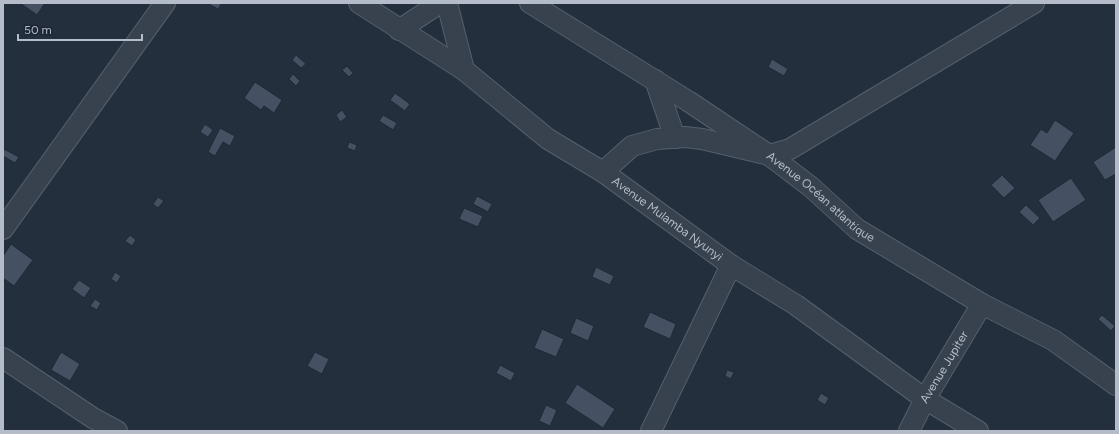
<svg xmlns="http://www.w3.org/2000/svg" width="1119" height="434" font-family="Figtree,sans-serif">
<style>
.building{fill:#455162;stroke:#1f2835}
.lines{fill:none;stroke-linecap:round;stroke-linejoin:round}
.street-casing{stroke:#565f6c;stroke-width:22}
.street{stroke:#38414e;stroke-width:20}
.labels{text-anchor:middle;stroke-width:3;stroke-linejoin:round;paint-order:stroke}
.street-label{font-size:12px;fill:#b4bcc9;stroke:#1d2633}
</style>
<rect width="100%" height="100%" fill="#242f3e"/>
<path class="building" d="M20,3h25l-8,12z
M207,3h15l-4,6z
M296,55l10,9 -5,4 -9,-8z
M772,59l16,10 -4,7 -16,-9z
M347,66l6,7 -4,4 -7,-7z
M293,74l7,7 -4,5 -7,-7z
M255,82l27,18 -8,13 -10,-7 -3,4 -17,-12z
M395,93l15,11 -5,7 -15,-11z
M342,110l5,7 -7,5 -4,-7z
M383,115l14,8 -4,7 -14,-9z
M1055,120l19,13 -19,28 -25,-16 11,-16 6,4z
M205,124l8,6 -5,7 -8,-5z
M220,128l15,8 -5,10 -7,-4 -8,14 -7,-4z
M349,142l8,3 -2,6 -8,-3z
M1116,147v27l-11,6 -12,-18z
M4,149l15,8 -4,6 -12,-7z
M1002,175l13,13 -11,10 -13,-13z
M1071,178l15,22 -33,22 -15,-22z
M477,196l15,8 -4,8 -15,-8z
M158,197l6,4 -6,7 -5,-4z
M1026,205l14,13 -7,7 -14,-13z
M464,208l19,8 -5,11 -19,-8z
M130,235l6,5 -4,6 -7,-5z
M11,244l22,16 -19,26 -11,-8v-22z
M596,267l18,9 -4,9 -18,-8z
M115,272l6,4 -4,7 -6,-4z
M79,280l12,8 -7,10 -12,-9z
M95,299l6,4 -4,7 -7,-4z
M650,312l26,12 -6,15 -27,-12z
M1102,315l13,11 -4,5 -13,-12z
M576,318l18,8 -6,15 -18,-8z
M542,329l22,10 -8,18 -22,-9z
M61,352l19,12 -10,17 -19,-11z
M315,352l14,7 -7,15 -15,-8z
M500,365l15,8 -4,8 -15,-8z
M727,370l7,2 -3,7 -6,-3z
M577,384l38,25 -12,19 -38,-25z
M821,393l8,5 -4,7 -8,-5z
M546,405l11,5 -7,16 -11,-5z"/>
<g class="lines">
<g class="street-casing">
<g id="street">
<path id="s1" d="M359,3l105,67 84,69 55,33 128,93 65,40 129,94 53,32"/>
<path d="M447,3l17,67"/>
<path id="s2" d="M530,3l158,98 81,54 42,32 46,42 125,75 71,36 63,45"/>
<path d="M399,30l41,-27"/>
<path d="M655,80l20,58"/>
<path d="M603,172l29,-26 25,-7 28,-2 17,2 67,16 21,-6 244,-146"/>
<path d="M3,229l162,-226"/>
<path d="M3,358l90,60 24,13"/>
<path d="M651,431l80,-166"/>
<path id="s3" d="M909,431l16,-32 57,-95"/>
</g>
</g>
<use href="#street" class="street"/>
</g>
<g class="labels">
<g class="street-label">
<text dy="4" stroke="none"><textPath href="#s2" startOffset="350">Avenue Océan atlantique</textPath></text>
<text dy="4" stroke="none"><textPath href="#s1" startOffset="377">Avenue Mulamba Nyunyi</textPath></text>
<text dy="4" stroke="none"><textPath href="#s3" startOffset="73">Avenue Jupiter</textPath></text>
</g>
</g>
<rect width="1119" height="434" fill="none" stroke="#b4bcc9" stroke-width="8"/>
<path d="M18 34v6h124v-6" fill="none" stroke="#b4bcc9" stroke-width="2"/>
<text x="24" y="34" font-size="12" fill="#b4bcc9" stroke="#1d2633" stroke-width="3" paint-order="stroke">50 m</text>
</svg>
